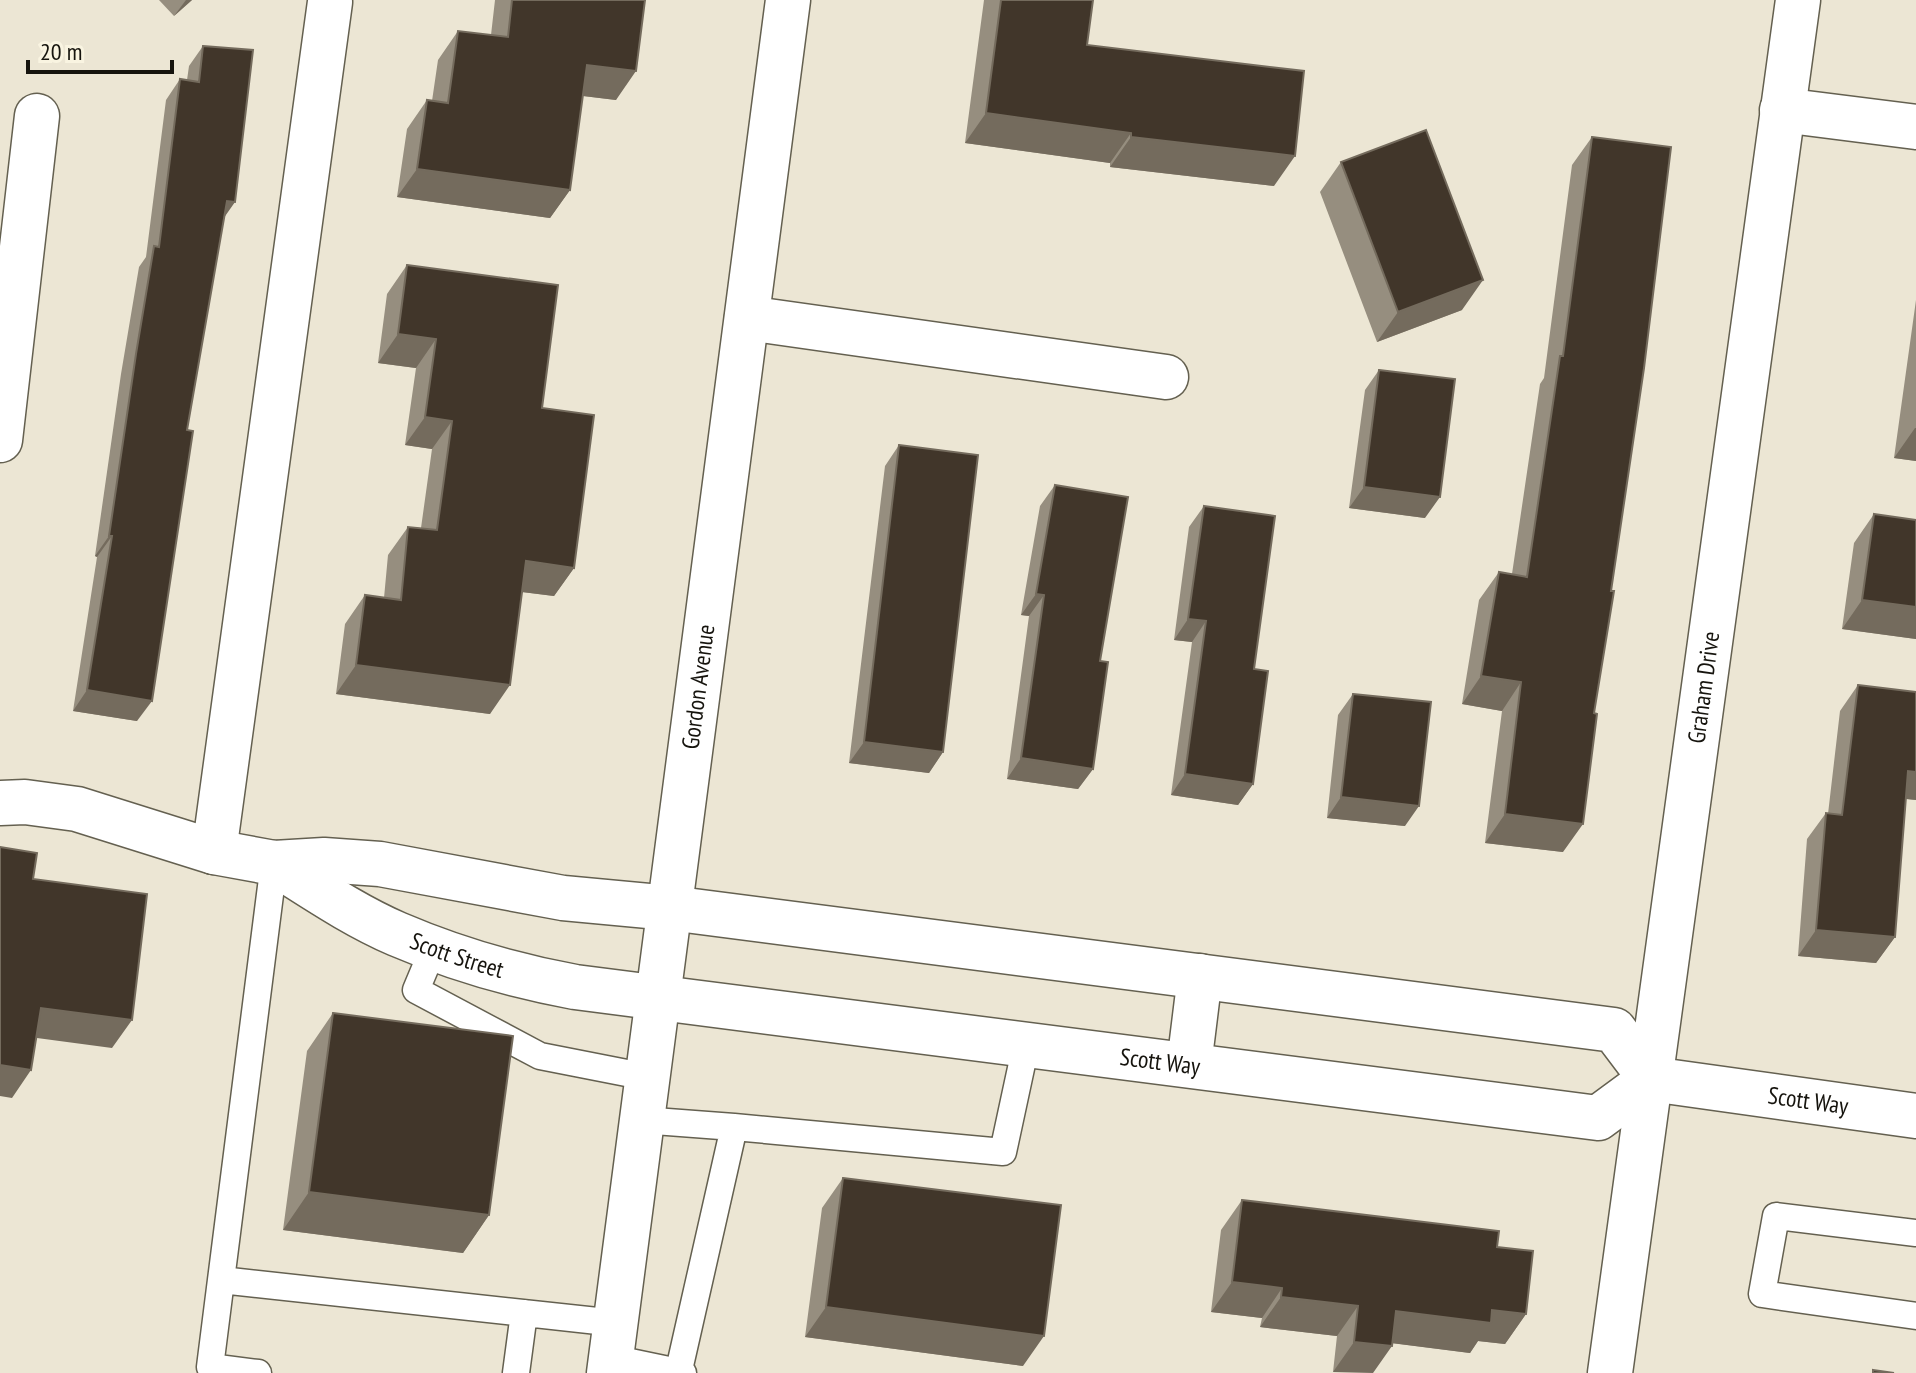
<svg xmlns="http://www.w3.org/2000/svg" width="1916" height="1373" font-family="'PT Sans Narrow',sans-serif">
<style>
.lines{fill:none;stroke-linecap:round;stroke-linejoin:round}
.lane-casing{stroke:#646050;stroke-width:29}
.street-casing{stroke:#646050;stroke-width:47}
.secondary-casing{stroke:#646050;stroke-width:47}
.lane{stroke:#fff;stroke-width:26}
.street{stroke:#fff;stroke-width:44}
.secondary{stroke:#fff;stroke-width:44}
.wall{fill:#968e7f}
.shaded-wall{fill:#746b5d}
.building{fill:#41362a;stroke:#746b5d;stroke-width:2}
.labels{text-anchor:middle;stroke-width:8;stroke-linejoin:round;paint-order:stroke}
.street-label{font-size:24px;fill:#16140e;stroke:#f9f4e1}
</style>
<rect width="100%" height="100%" fill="#ece6d4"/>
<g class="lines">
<g class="lane-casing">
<path id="lane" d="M274,863l-53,417 395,43
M434,947l-18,43 124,66 107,21
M641,1120l93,7
M1916,1233l-140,-17 -14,78 154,22
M221,1280l-11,87 48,6
M611,1358l72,15
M679,1370l55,-243 269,25 23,-107
M516,1373l8,-60"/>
</g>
<g class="street-casing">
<g id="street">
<path d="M1782,110l134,17"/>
<path d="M747,318l419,59"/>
<path d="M0,440l37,-324"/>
<path d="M0,803l25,-1 52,7 137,43 60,11 50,-3 56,4 183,34 107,10 944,122 37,49"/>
<path d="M214,852l116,-850"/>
<path id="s1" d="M274,863c40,25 79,52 123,71 56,24 118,42 178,53l1023,131 53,-39 265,37"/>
<path d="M1189,1065l11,-89"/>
<path id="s2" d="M1610,1373l188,-1373"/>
</g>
</g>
<g class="secondary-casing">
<g id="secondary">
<path id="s3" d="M609,1373l179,-1373"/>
</g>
</g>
<use href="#lane" class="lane"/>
<use href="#street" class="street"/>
<use href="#secondary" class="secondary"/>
</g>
<path class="wall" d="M159,0h33l-18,16z
M495,0h150l-29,100 -33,-4 -13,94 -20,28 -153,-21 10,-68 20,-29 5,1 6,-41 20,-29 33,4z
M984,0h109l-6,45 187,141 -164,-19v-4l-145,-20z
M203,46l21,172 -87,503 -64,-10 24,-154 -2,-1 26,-182 18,-107 7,-10 20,-157 14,-21 7,1 2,-14z
M1592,137l-29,715 -78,-9 17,-132 -40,-7 17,-104 20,-28 13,2 28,-190 4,-6 28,-213z
M1341,162l121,148 -85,32 -57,-150z
M407,265l135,143 32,160 -20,28 -32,-4 -32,122 -154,-20 9,-70 20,-29 19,3 4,-43 20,-28 13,1 11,-79 -27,-4 11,-77 -38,-5 9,-69z
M1916,300v161l-22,-3z
M1379,370l46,148 -76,-10 16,-118z
M899,445l44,307 -14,21 -80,-10 36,-297z
M1055,485l45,176 -7,108 -15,20 -71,-10 22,-163 -8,-1 19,-109z
M1204,506l50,163 -1,115 -15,21 -67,-10 21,-153 -18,-2 15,-113z
M1874,514l42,6v119l-74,-10 12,-86z
M1858,685l58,115 -10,-1 -11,138 -19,26 -78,-7 9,-117 19,-26 2,1 12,-103z
M1353,694l52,132 -78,-8 11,-103z
M333,1013l156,202 -26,38 -180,-23 24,-179z
M843,1178l180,188 -218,-29 17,-129z
M1242,1200l255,47 29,67 -21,30 -27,-3 -8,12 -78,-10 -59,29 4,-36 -77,-9 2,-9 -51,-6 10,-82z"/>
<path class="shaded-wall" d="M186,0h6l-18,16z
M587,65l49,6 -20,29 -49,-6z
M986,113l145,20 -21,30 -145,-20z
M1131,137l164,19 -21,30 -164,-19z
M417,169l153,21 -20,28 -153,-21z
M227,201l8,1 -14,20z
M1483,280l-21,30 -85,32 21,-30z
M398,334l38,5 -20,29 -38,-5z
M425,417l27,4 -20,28 -27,-4z
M1915,428h1v33l-22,-3z
M1364,487l76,10 -15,21 -76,-10z
M109,536h3l-15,21 -2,-1z
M526,561l48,7 -20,28 -48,-6z
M1036,594l8,1 -15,21 -8,-1z
M1862,600l54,7v32l-74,-10z
M1188,619l18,2 -14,21 -18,-2z
M356,665l154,20 -20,29 -154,-20z
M1481,676l40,6 -19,29 -40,-7z
M87,690l65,11 -15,20 -64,-10z
M864,742l79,10 -14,21 -80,-10z
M1021,758l72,11 -15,20 -71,-10z
M1908,771l8,1v28l-26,-3z
M1185,774l68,10 -15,21 -67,-10z
M1341,797l78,9 -14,20 -78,-8z
M1505,814l78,10 -20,28 -78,-9z
M1816,930l79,7 -19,26 -78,-7z
M41,1008l91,12 -20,28 -90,-12z
M0,1065l31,5 -19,28 -12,-2z
M309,1192l180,23 -26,38 -180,-23z
M1232,1282l50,6 -20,30 -51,-6z
M1281,1297l77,9 -21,30 -77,-9z
M826,1307l218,29 -21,30 -218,-29z
M1492,1310l34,4 -21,30 -27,-3 -8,12 -95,-12 21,-30z
M1354,1342l38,4 -19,27 -40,-1z"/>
<path class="building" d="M512,0h133l-9,71 -49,-6 -17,125 -153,-21 10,-69 21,3 10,-72 50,6z
M1001,0h92l-6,45 217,26 -9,85 -164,-19v-4l-145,-20z
M203,46l50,4 -18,152 -8,-1 -40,229 6,1 -41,270 -65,-11 25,-154h-3l27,-182 18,-108 5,1 21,-168 19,3z
M1426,130l57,150 -85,32 -57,-150z
M1592,137l79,10 -27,221 -33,223h3l-20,122 3,1 -14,110 -78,-10 16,-132 -40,-6 18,-104 28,5 33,-221h3z
M407,265l151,20 -16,123 52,7 -20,153 -48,-7 -16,124 -154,-20 9,-70 36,5 7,-73 29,3 15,-109 -27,-4 11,-78 -38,-5z
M1379,370l76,9 -15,118 -76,-10z
M899,445l79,10 -35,297 -79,-10z
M1055,485l73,12 -28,164 8,1 -15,107 -72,-11 23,-163 -8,-1z
M1204,506l71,10 -21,153 14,2 -15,113 -68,-10 21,-153 -18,-2z
M1874,514l42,6v87l-54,-7z
M1858,685l58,7v80l-8,-1 -13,166 -79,-7 10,-117 16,2z
M1353,694l78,8 -12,104 -78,-9z
M0,847l37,6 -4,26 114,15 -15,126 -91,-12 -10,62 -31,-5z
M333,1013l180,23 -24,179 -180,-23z
M843,1178l218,27 -17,131 -218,-29z
M1242,1200l257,31 -2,16 36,4 -7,63 -34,-4 -1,13 -95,-12 -4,35 -38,-4 4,-36 -77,-9 1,-9 -50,-6z
M1873,1370l21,3h-21z"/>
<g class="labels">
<g class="street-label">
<text dy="8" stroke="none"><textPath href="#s2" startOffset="692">Graham Drive</textPath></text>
<text dy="8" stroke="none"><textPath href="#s3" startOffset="692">Gordon Avenue</textPath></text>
<text dy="8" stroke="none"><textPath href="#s1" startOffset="206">Scott Street</textPath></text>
<text dy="8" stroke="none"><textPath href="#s1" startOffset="918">Scott Way</textPath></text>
<text dy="8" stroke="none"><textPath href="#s1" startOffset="1584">Scott Way</textPath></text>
</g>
</g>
<path d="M28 60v12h144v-12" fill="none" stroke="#16140e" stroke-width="4"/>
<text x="40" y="60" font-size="24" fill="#16140e" stroke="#f9f4e1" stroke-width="6" paint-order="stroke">20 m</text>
</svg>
